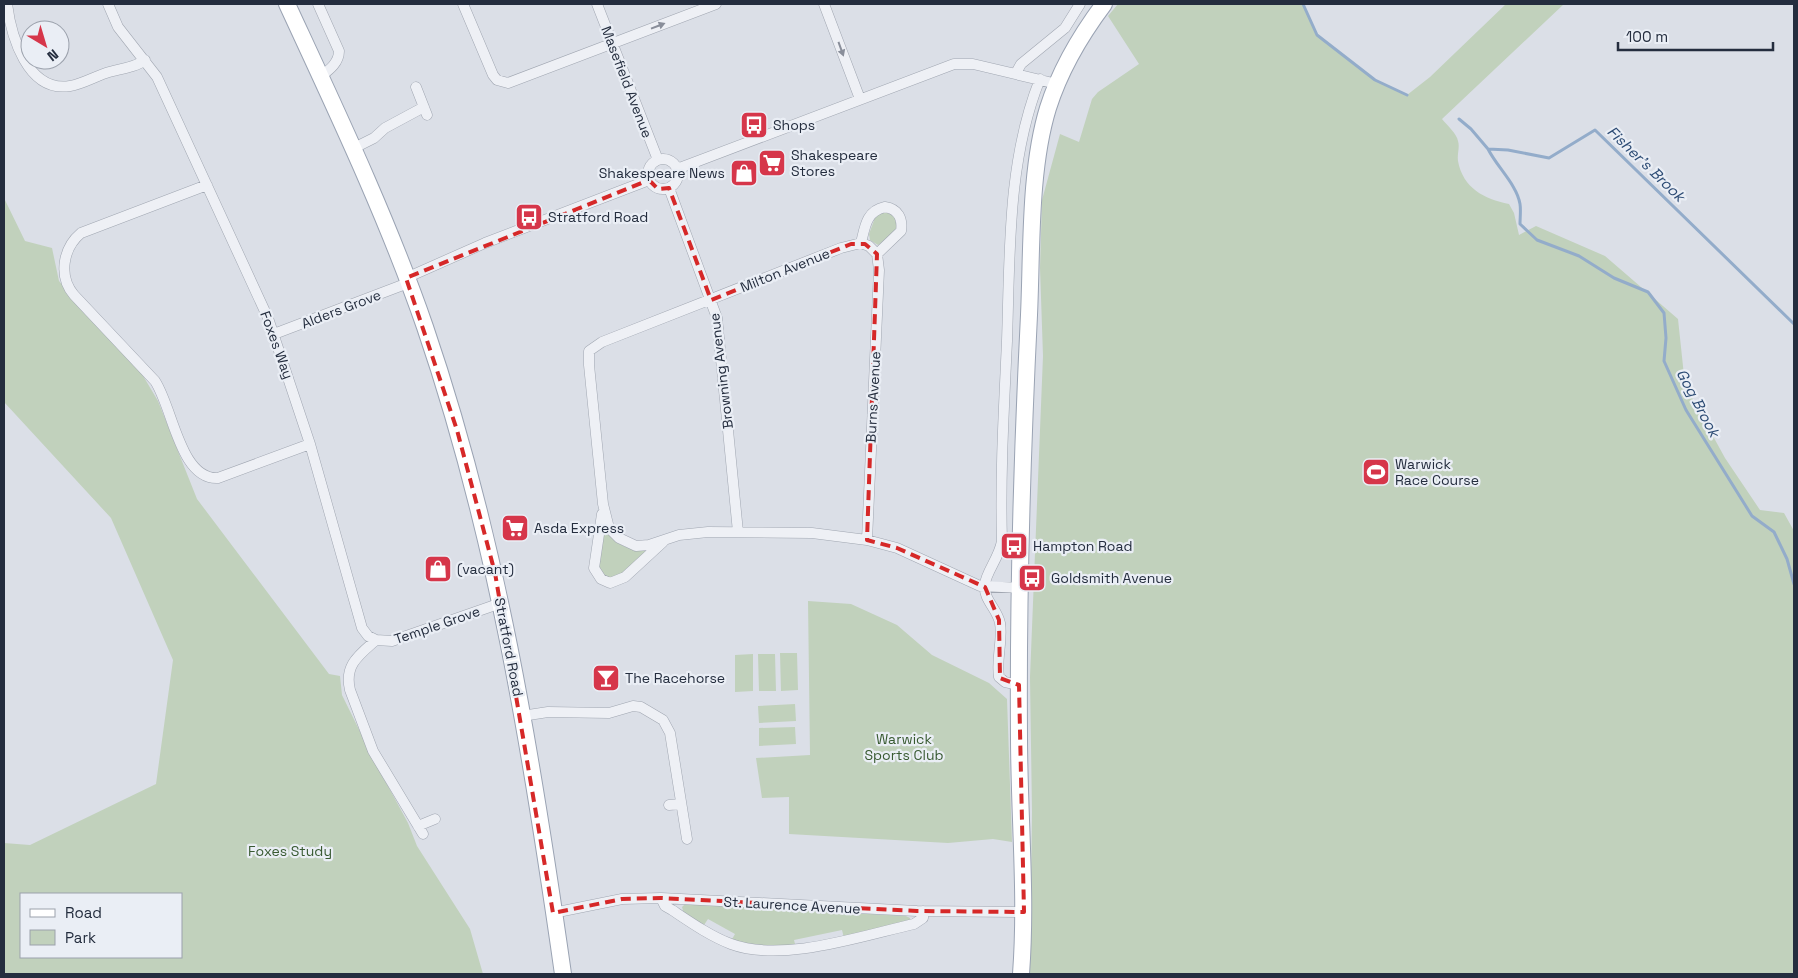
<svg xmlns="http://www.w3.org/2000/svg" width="1798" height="978" font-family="'Space Grotesk',sans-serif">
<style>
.green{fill:#c1d1bc;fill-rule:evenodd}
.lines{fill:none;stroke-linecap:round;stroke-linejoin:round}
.stream{stroke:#93acca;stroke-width:3}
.street-casing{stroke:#a0a6b1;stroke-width:11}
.primary-casing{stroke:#9aa3b3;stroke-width:18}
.street{stroke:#eef0f5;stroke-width:10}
.primary{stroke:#fff;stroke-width:16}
.oneway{fill:#898e9a}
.marked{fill:none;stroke:#d62828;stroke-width:4;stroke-dasharray:10 6;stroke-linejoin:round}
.labels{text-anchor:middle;stroke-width:4.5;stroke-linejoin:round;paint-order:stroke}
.street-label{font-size:14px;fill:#242d3e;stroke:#eaeef5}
.poi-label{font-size:14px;fill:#242d3e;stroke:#eaeef5;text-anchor:start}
.park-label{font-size:14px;fill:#385a31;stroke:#eaeef5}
.water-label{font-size:15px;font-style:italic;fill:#2c4b74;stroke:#eaeef5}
</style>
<rect width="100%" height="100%" fill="#dbdfe7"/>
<path class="green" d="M1118,4h185l14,31 58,45 32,15 23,-18 76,-73h58l-122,115c5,6 15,15 16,22 2,6 -1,13 0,20 5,27 26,38 51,43l5,9 5,22 17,-9 69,30 73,63 7,66 40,73 35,52 24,3 10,18v443h-764l2,-162 -2,-135 13,-321 -3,-88 2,-68 18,-66 19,8 13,-43 6,-7 41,-28 -31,-48z
M4,198l21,43 27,7 7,33 83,93 16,27 39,98 132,175 11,2 2,19 33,67 33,61 9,23 53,83 13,45h-479v-131l26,2 126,-61 17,-124 -62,-142 -107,-116zM21,894h160v63h-160z
M885,212l7,1 5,5v14l-19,13 -8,-5 -1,-6 7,-19z
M606,531c19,19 19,17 44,19l-31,26 -11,2 -9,-6 -2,-15 6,-24z
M808,601l43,3 46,21 35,30 57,28 18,16 5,143 -19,-3 -45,4 -159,-9v-37l-27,1 -6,-40 54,-3z
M780,653h17l1,37 -17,1z
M753,654v37l-18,1v-37z
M758,654h17l1,37h-17z
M795,704l1,17 -37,2 -1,-17z
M795,727l1,17 -37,2v-18z
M685,904l221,12 4,2v4l-66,16 -2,-8 -48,10 2,8 -27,2 -38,-9 4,-7 -27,-15 -4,6 -20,-11 -2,-7z"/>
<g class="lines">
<path class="stream" d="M1303,4l14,31 58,45 32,15
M1459,119l12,10 17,20 20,1 41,8 46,-28 199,194
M1488,149c9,18 29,36 32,55 1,6 0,14 0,20l17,16 42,16 35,22 34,14 16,21 2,25 -2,23 22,49 66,106 22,16 13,27 7,25"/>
<g class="street-casing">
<path id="street" d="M7,4c4,31 20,89 63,82 12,-2 24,-9 36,-13 12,-4 29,-5 39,-13
M108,4l10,23 39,50 111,241 42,126 52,184 6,8 8,4
M318,4l21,47c0,12 -10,19 -19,26
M463,4l30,71 4,5 11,3 208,-79
M597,4l61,156
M824,4l36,95
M1016,73l5,-9 44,-36 15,-24
M416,87l11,28
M352,149l22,-11 11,-10 39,-21
M648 174a15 15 0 1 1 30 0a15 15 0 1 1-30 0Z
M677,169l277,-105h19l84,20
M207,185l-126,48c-18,15 -23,43 -7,62l81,86c18,27 25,99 63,97l92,-34
M669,188l48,130 21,214
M885,207c13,2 18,11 16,24l-24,23 -8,-8 -8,-3c4,-16 5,-32 24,-36z
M861,243l-20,5 -239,94 -13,9v14l14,139 6,24 10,10 17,8 13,-1 30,-10 29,-3 104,1 55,7 30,8 83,38 41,2
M406,278l79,-35 164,-63
M274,334l134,-51
M602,514l-8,54 7,11 9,4 15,-6 38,-35
M867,540l12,-270 -2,-16
M1019,685l-14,-3 -6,-5c-3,-18 4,-37 1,-54 -3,-15 -17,-23 -15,-39 1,-12 14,-26 17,-43 -2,-66 2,-134 5,-200 3,-87 0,-180 33,-262
M522,716l26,-4 61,1 24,-7 8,1 22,13 7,13 17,106
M669,805l12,-1
M418,826l17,-7
M423,834l-50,-83 -23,-61c-6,-25 9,-35 26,-50l16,1 109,-38
M661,898l4,8 7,4c18,12 38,26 59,34 51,19 130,-8 183,-20l9,-6v-7
M553,913l69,-14 39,-1 256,13 107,1"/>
</g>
<g class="primary-casing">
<path id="primary" d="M287,4c49,106 100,213 138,323 72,210 107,429 138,647
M1021,974c6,-79 -2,-158 -2,-238 -1,-140 3,-281 10,-421 3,-65 0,-145 19,-207 12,-38 32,-72 56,-104"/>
</g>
<use href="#street" class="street"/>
<use href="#primary" class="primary"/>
</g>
<defs><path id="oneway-solid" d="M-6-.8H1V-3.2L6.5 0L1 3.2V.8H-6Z" transform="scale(1.25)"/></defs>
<g class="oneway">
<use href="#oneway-solid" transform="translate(658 26) rotate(-21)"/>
<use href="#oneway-solid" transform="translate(841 49) rotate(70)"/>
</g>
<path class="marked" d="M649,180l9,9 11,-1 42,112 140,-56h14l12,10 -10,286 30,8 88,39 14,33 1,58 19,7 5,227 -107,-1 -256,-13 -39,1 -69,14 -58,-340 -38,-143 -51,-152z"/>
<defs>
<g id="bus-square" transform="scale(1.4375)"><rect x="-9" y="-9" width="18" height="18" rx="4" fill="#d6364a" stroke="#eaeef5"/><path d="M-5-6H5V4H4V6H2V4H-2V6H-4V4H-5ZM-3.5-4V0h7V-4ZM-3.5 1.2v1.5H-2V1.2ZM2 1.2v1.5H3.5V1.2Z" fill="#fff"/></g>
<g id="supermarket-square" transform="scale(1.4375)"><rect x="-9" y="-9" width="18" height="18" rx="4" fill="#d6364a" stroke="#eaeef5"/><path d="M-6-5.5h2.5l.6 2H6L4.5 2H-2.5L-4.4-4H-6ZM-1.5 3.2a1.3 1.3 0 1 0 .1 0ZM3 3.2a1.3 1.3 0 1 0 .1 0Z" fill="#fff"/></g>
<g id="shop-square" transform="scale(1.4375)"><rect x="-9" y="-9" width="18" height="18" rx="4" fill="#d6364a" stroke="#eaeef5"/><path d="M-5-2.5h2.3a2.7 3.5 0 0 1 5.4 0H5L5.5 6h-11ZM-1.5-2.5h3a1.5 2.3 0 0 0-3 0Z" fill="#fff"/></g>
<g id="stadium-square" transform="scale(1.4375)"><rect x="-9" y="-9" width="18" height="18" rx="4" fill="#d6364a" stroke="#eaeef5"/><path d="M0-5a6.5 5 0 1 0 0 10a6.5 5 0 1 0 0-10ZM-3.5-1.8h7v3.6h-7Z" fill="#fff"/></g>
<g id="bar-square" transform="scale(1.4375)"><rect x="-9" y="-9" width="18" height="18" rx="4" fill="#d6364a" stroke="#eaeef5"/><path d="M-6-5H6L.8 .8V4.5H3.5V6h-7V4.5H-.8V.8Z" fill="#fff"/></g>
</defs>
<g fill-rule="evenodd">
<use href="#bus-square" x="754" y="125"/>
<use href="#supermarket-square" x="772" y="163"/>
<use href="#shop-square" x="744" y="173"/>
<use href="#bus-square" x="529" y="217"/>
<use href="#stadium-square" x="1376" y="472"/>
<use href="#supermarket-square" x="515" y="528"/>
<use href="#bus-square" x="1014" y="546"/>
<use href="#shop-square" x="438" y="569"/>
<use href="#bus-square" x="1032" y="578"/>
<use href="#bar-square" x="606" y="678"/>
</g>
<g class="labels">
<g class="street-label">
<text transform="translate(627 82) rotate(69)" y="5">Masefield Avenue</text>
<text transform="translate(785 270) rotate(-22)" y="5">Milton Avenue</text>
<text transform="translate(341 309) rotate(-21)" y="5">Alders Grove</text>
<text transform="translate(277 345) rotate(70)" y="5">Foxes Way</text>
<text transform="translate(721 371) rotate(-97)" y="5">Browning Avenue</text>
<text transform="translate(873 397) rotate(-87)" y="5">Burns Avenue</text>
<text transform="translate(437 625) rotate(-19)" y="5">Temple Grove</text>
<text transform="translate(509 647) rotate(79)" y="5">Stratford Road</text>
<text transform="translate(792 905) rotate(3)" y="5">St. Laurence Avenue</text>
</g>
<g class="poi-label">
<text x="773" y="130">Shops</text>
<text x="791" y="160">Shakespeare<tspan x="791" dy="16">Stores</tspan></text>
<text x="725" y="178" text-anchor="end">Shakespeare News</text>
<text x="548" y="222">Stratford Road</text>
<text x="1395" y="469">Warwick<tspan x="1395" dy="16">Race Course</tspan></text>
<text x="534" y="533">Asda Express</text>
<text x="1033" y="551">Hampton Road</text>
<text x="457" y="574">(vacant)</text>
<text x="1051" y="583">Goldsmith Avenue</text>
<text x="625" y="683">The Racehorse</text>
</g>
<g class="park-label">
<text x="904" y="744">Warwick<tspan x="904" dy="16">Sports Club</tspan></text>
<text x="290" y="856">Foxes Study</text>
</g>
<g class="water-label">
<text transform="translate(1646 164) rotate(44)" y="5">Fisher's Brook</text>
<text transform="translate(1698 403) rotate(62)" y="5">Gog Brook</text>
</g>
</g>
<rect width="1798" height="978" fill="none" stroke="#242d3e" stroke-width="10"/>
<rect x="20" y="893" width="162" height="65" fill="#eaeef5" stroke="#9ba1ac"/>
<rect x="30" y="909" width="25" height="8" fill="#ffffff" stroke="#9ba1ac"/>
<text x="65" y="918" font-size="15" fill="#242d3e">Road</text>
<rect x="30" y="930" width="25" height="15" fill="#c1d1bc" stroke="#9ba1ac"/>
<text x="65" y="943" font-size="15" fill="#242d3e">Park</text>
<g transform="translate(45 45) rotate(142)"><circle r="24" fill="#eaeef5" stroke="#9ba1ac"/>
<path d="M0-4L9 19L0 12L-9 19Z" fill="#d6364a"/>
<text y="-8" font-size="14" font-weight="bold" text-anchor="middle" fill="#242d3e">N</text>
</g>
<path d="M1618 42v8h155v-8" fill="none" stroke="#242d3e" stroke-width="2.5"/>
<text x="1626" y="42" font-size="15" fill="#242d3e" stroke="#eaeef5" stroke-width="4" paint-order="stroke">100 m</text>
</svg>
